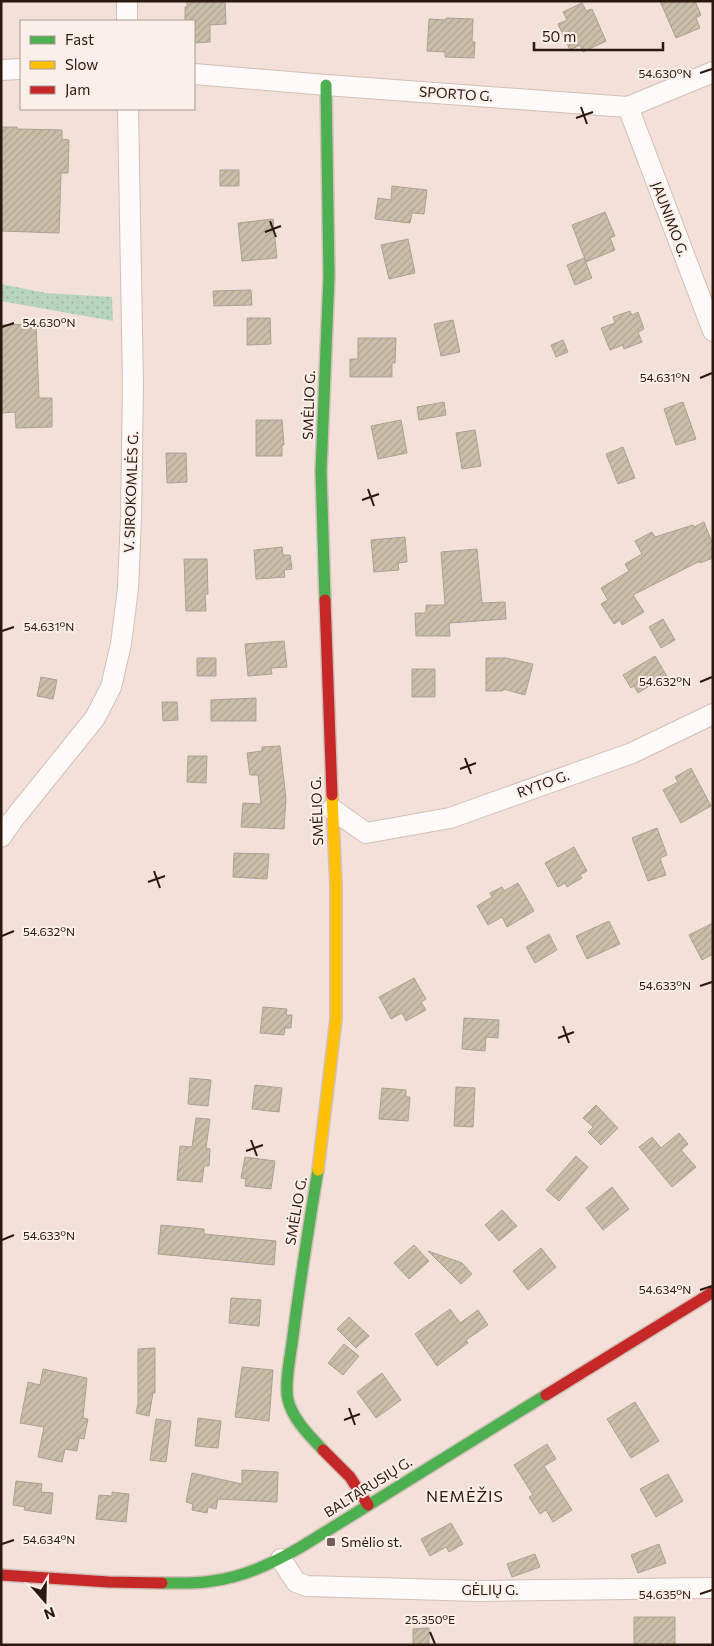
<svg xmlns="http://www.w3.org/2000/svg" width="714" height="1646" font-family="Commissioner,sans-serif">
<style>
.grass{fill:url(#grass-dots)}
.building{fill:url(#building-hatch);stroke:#aaa193}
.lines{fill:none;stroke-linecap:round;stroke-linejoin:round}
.street-casing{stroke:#d2bfb7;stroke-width:22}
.fast-casing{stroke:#d2bfb7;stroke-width:14}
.slow-casing{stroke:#d2bfb7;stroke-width:14}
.jam-casing{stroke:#d2bfb7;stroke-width:14}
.street{stroke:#fdfaf9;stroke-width:20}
.fast{stroke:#4caf50;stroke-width:11}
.slow{stroke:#ffc107;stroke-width:11}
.jam{stroke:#c62828;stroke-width:11}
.ticks{fill:none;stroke:#2b180f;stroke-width:2}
.poi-dot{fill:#715e56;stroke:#fbefea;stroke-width:2}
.labels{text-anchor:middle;stroke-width:4;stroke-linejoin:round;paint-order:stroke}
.street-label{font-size:14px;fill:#2b180f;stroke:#fbefea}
.poi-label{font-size:14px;fill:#2b180f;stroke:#fbefea;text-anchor:start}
.quarter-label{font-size:16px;letter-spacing:1px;fill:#2b180f;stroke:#fbefea}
.ticks-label{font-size:12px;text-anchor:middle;fill:#2b180f;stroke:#fbefea;stroke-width:4;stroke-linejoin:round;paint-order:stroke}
</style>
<defs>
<pattern id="grass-dots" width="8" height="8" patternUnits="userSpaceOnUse" patternTransform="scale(1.25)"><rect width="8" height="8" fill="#b7d4bf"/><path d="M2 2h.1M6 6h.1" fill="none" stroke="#9eb5a3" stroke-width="1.8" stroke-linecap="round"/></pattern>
<pattern id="building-hatch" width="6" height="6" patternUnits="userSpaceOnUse" patternTransform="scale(1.25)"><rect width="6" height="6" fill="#c9bfa9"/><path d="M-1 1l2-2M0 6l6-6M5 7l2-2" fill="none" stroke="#ada390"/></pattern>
</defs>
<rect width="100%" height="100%" fill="#f3e1d9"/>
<path class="grass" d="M1,284l45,9 66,4 1,24 -112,-20z"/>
<path class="building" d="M187,1h38l1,23 -16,1v17l-16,1v-22h-9v-14h2z
M660,1h35l6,14 -5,3 4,10 -24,10z
M582,3l4,8 6,-2 14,32 -23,11 -3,-7 -10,5 -12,-26 9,-4 -4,-8z
M446,18l27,1 -1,23h3l-1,16 -29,-1v-5l-18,-1 2,-32 17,1z
M1,127h16v2l45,1v9l7,1 -1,33h-7l-2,60 -58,-2z
M220,170h19v16h-19z
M392,186l35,4 -3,24 -12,-1 -2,10 -35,-4 3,-21 13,2z
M605,212l10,24 -5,2 5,12 -29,12 -14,-37z
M273,219l4,39 -35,3 -4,-38z
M408,239l7,34 -26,6 -8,-34z
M584,258l8,20 -17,7 -8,-20z
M251,290l1,15 -38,1 -1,-15z
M630,311l2,4 6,-3 6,17 -6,3 4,10 -18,7 -1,-4 -13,5 -9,-22 14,-5 -2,-6z
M247,318h23l1,26 -24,1z
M453,320l7,32 -19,4 -7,-32z
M36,324l3,74h13v29l-36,1 -1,-16 -14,1v-88z
M358,338h38l-1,25h-3v14h-42v-18h8z
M563,340l5,12 -12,5 -5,-12z
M444,402l2,13 -27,5 -2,-13z
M683,402l13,37 -20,6 -12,-36z
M256,420h26l2,25h-2v11h-26z
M401,420l6,33 -29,6 -7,-33z
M475,430l6,36 -19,3 -6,-36z
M623,447l12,31 -17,6 -12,-30z
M166,453h20l1,29 -20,1z
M704,522l9,23v13l-13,5v-2l-67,34 11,17 -22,13 -2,-5 -6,4 -13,-20 7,-4 -7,-12 28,-17 -4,-7 17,-10 -7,-13 17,-9 3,5 38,-12 1,2z
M405,537l2,25 -9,1 1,7 -25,2 -3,-32z
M282,547l1,8h7l2,14 -8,1 1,7 -29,2 -2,-29z
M477,549l5,54 23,-1 1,17 -57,4 1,13h-34l-1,-23h11v-8h19l-4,-53z
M184,559h23l1,35h-3l1,17h-20z
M663,619l12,21 -14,8 -12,-21z
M284,641l3,26 -16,1 1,6 -24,2 -3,-32z
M655,656l13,22 -12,8 -2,-3 -16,10 -4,-7 -3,2 -8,-13z
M197,658h19v18h-19z
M486,658h20l27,6 -8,31 -22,-6v2h-17z
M412,669h23v28h-23z
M41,677l16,3 -4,19 -16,-3z
M256,698v23h-45v-21z
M162,702h15l1,18 -15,1z
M280,746l6,53 -2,30 -43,-2 2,-24 18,1 -3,-29h-8l-3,-22 15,-2v-4z
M188,756h19l-1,27 -19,-1z
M691,768l20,38 -30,17 -18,-33 15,-8 -3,-5z
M657,828l10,27 -7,3 6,17 -18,6 -16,-43z
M574,847l13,24 -7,4 2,3 -15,9 -2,-4 -7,4 -13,-24z
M234,853l35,1 -2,25 -34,-2z
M518,883l16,28 -27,16 -5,-10 -14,8 -11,-19 15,-9 -2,-4 12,-6 2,4z
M609,921l11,23 -33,15 -11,-23z
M713,923v31l-11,6 -13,-25z
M549,934l8,16 -22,13 -9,-16z
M414,978l12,21 -5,3 5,8 -20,11 -4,-8 -11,6 -12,-22z
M263,1007l24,2 -1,6h6l-1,13h-6l-1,7 -24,-2z
M464,1018l35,2 -1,18 -12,-1 -1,14 -23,-2z
M190,1078l21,2 -3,26 -20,-2z
M255,1085l27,3 -3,24 -27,-3z
M456,1087l19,1 -2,39 -19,-1z
M382,1088l24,2v7h4l-2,24 -29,-2z
M596,1105l22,23 -17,17 -13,-13 5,-5 -10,-9z
M196,1118l14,1 -4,29 4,1 -1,17h-5l-2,16 -25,-2 3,-34 12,1z
M679,1133l9,11 -7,6 15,17 -24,20 -33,-40 13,-10 9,11z
M576,1156l12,11 -29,34 -13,-11z
M245,1157l30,4 -4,28 -26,-3 1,-7 -5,-1z
M612,1187l17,22 -26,21 -17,-22z
M502,1210l15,16 -18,15 -14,-16z
M161,1225l43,4v5l72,7 -2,24 -116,-11z
M414,1245l15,16 -20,18 -15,-16z
M541,1248l15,19 -28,23 -15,-19z
M428,1251l34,12 10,11 -11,10z
M231,1298l30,2 -2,26 -30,-3z
M450,1309l10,14 18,-13 10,15 -22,15 2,3 -31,23 -22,-32z
M349,1317l20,19 -13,12 -19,-19z
M344,1344l15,12 -16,19 -15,-12z
M155,1348v45h-2l-4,23 -13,-3 2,-9v-55z
M242,1367l31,3 -4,51 -34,-4z
M43,1369l44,9 -4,40 5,1 -4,20 -5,-1 -2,13 -12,-2 -3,13 -24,-5 6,-30 -24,-4 8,-41 12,3z
M382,1373l19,27 -25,18 -19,-26z
M635,1402l24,39 -28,17 -24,-39z
M198,1418l23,3 -3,27 -23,-2z
M156,1419l15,2 -5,41 -16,-2z
M547,1444l9,15 -12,7 28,44 -19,12 -7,-12 -6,4 -11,-17 4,-2 -19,-30z
M242,1470l36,2 -1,30 -59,-3 -2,10 -8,-2 -1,6 -15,-3 1,-6 -7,-2 6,-29 50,11z
M668,1474l15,27 -27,16 -16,-28z
M16,1481l26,3 -1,8 12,1 -2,21 -27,-4 1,-3 -12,-2z
M112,1492l17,2 -3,28 -30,-3 3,-24 13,1z
M451,1523l12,21 -14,8 -3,-5 -16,9 -9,-17z
M659,1544l7,19 -28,10 -7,-18z
M535,1554l5,13 -28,10 -5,-13z
M634,1617h41v28h-41z
M429,1628v17h-16v-16z"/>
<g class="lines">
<g class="street-casing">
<path id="street" d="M127,1v20
M1,70l20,-1
M194,74l132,11 302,22 85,-35
M628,107l85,224
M332,809l34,24 84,-15 182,-65 81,-39
M1,837l11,-16 83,-103 16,-31 10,-43 7,-56 3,-71 2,-132 -5,-276
M281,1559l15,23 11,4 171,5 235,-3"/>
</g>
<g class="fast-casing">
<path id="fast" d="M325,600l-4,-129 8,-195 -3,-191
M318,1170c-9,55 -18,111 -25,166 -2,18 -9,48 -5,64 5,20 22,36 35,50
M162,1583c16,0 33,1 50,-2 32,-4 61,-18 89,-34l245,-152"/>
</g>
<g class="slow-casing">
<path id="slow" d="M318,1170l18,-151v-132l-4,-92"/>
</g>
<g class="jam-casing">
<path id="jam" d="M325,600l7,195
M546,1395l167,-103
M323,1450l27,27 18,28
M1,1575l108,7 53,1"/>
</g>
<use href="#street" class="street"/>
<use href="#fast" class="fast"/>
<use href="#slow" class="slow"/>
<use href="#jam" class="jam"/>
</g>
<path class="ticks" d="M700,73l12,-4M581,107l6,17M576,118l17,-6M270,221l6,16M265,232l16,-6M2,327l12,-4M700,378l12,-5M368,489l6,17M362,500l17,-6M2,631l12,-4M700,682l12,-5M465,758l6,16M460,769l16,-6M154,871l6,17M148,882l17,-6M2,936l12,-5M700,986l12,-4M563,1026l6,17M558,1038l16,-6M251,1140l6,16M246,1151l17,-6M2,1240l12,-5M700,1290l12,-4M349,1408l6,17M344,1420l16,-6M2,1544l12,-4M700,1594l12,-4M430,1632l5,12"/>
<rect class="poi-dot" x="326" y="1537" width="10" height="10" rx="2.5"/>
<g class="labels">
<g class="street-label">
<text transform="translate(456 94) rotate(4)" y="5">SPORTO G.</text>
<text transform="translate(670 219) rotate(69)" y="5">JAUNIMO G.</text>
<text transform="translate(309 405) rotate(-88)" y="5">SMĖLIO G.</text>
<text transform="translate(131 492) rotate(-88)" y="5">V. SIROKOMLĖS G.</text>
<text transform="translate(543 784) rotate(-20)" y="5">RYTO G.</text>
<text transform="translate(317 811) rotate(-92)" y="5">SMĖLIO G.</text>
<text transform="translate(296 1211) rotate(-80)" y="5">SMĖLIO G.</text>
<text transform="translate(368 1487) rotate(-32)" y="5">BALTARUSIŲ G.</text>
<text x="490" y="1595">GĖLIŲ G.</text>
</g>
<g class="poi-label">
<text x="341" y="1547">Smėlio st.</text>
</g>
<g class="quarter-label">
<text x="465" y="1502">NEMĖŽIS</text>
</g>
</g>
<g class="ticks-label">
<text x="665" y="78">54.630°N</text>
<text x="49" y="327">54.630°N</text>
<text x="665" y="382">54.631°N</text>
<text x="49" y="631">54.631°N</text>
<text x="665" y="686">54.632°N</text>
<text x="49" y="936">54.632°N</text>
<text x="665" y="990">54.633°N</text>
<text x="49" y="1240">54.633°N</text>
<text x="665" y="1294">54.634°N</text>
<text x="49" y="1544">54.634°N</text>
<text x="665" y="1599">54.635°N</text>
<text x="430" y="1624">25.350°E</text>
</g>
<rect width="714" height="1646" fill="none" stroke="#2b180f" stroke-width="5"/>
<rect x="20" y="20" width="175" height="90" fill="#fbefea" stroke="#a89992"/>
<rect x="30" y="36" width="25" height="8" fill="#4caf50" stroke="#a89992"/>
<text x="65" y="45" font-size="15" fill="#2b180f">Fast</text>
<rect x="30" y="61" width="25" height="8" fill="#ffc107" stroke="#a89992"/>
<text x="65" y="70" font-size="15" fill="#2b180f">Slow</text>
<rect x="30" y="86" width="25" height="8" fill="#c62828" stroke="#a89992"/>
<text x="65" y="95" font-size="15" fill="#2b180f">Jam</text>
<g transform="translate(45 1601) rotate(160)" stroke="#fbefea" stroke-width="4" paint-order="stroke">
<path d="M0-4L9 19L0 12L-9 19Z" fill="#2b180f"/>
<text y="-8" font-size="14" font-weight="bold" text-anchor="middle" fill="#2b180f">N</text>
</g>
<path d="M534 42v8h129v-8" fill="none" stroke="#2b180f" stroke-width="2.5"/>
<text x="542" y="42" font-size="15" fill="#2b180f" stroke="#fbefea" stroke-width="4" paint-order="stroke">50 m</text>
</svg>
